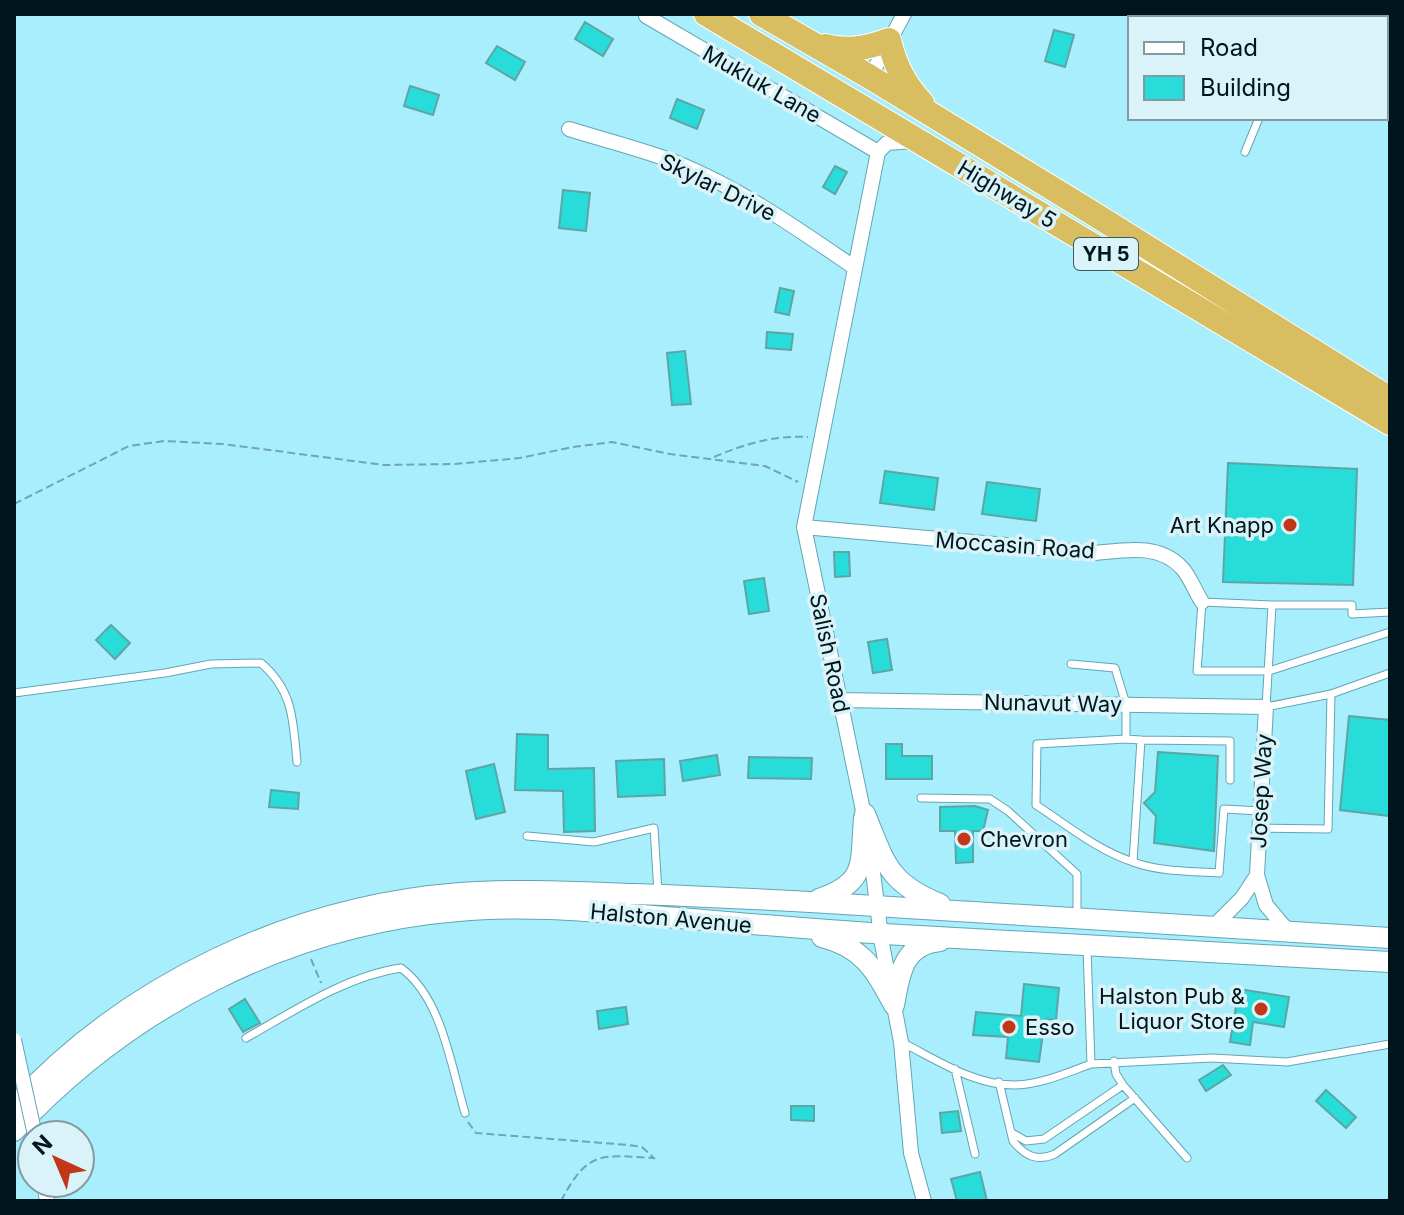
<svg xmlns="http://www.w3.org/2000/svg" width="1404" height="1215" font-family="Inter,sans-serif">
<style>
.building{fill:#28dcda;stroke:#5ea5a3;stroke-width:2}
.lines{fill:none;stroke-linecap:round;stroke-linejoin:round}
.service-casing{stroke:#63a5b4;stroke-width:9}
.minor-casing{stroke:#63a5b4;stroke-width:16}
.secondary-casing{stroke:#63a5b4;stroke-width:22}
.trunk-casing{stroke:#fff;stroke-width:26}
.path{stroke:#70a5b1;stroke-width:2;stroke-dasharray:8 4;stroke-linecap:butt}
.service{stroke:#fff;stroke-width:7}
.minor{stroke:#fff;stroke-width:14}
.secondary{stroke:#fff;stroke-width:20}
.trunk{stroke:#d8be60;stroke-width:24}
.minor-bridge-casing{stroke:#63a5b4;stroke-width:16;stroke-linecap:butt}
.minor-bridge{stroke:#fff;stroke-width:14}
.poi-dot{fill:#c23719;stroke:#d9f3f9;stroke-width:3}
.labels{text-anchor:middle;stroke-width:7;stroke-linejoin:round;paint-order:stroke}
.shield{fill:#d9f3f9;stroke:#41585e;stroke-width:2}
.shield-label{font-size:20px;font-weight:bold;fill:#00161c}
.street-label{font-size:22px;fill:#00161c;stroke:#d9f3f9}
.poi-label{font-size:22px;fill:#00161c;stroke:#d9f3f9;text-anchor:end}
</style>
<rect width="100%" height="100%" fill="#a9eefd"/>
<path class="building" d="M585,22l28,17 -10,17 -28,-17z
M1054,30l20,5 -9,32 -20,-6z
M497,46l28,16 -10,18 -29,-17z
M410,86l29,9 -6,20 -29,-9z
M677,99l27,11 -7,19 -27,-11z
M835,166l12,6 -12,22 -12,-7z
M563,190l27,3 -4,38 -27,-3z
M780,288l14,3 -5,24 -14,-3z
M767,332l26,2 -2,16 -25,-2z
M685,351l6,53 -19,1 -5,-52z
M1228,463l129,6 -4,116 -130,-3z
M885,471l53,7 -4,32 -54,-7z
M987,482l53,7 -4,32 -54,-7z
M834,552h15l1,24 -15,1z
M764,578l5,33 -20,3 -5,-33z
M111,625l19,18 -15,16 -19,-19z
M887,639l5,31 -19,3 -5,-31z
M1349,716l41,4v96l-50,-6z
M517,734l31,1v34l46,-1 1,63 -31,1 -1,-41 -48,-1z
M886,744h16v12h30v23h-46z
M1158,752l60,4 -4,95 -60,-8 2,-27 -12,-13 11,-11z
M717,755l3,20 -37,6 -3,-20z
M749,757l63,1 -1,21 -63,-1z
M664,759l1,36 -47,2 -2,-36z
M494,764l11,48 -29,7 -10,-48z
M271,790l28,3 -1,16 -29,-2z
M975,806l13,4 -5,21h-10v31l-17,1 -1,-32h-15v-24z
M1024,984l35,4 -3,32 -11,-1 -6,43 -33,-4 2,-21 -35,-2 3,-23 45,4z
M1239,989l50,8 -5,30 -31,-5 -3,23 -20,-3z
M245,999l15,24 -17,9 -14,-23z
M626,1007l2,17 -29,5 -2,-18z
M1223,1065l8,10 -25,16 -7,-11z
M1326,1090l30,27 -10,11 -30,-27z
M791,1106h23v15l-23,-1z
M958,1111l3,20 -19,2 -2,-20z
M980,1172l7,29h-30l-6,-22z"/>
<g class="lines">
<g class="service-casing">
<path id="service" d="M1301,18l2,-4
M1245,152l14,-34
M1272,605h80v9l38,-2
M1390,632l-121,39h-72l5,-69 70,3 -6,102 65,-13 59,-21
M1071,664l44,4 11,36v35l15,1 -8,122
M14,693l151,-20 46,-9 50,-1c33,28 32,59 36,99
M1126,739l-89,5 -1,61c31,20 61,45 97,57 27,10 58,9 86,11l5,-64 37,2
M1141,740l89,1v39
M921,798l69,1 18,12 69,63v42
M1259,828l69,1 3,-135
M527,836l67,6 60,-14 4,65
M246,1038c48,-27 100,-62 155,-70 41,30 50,98 64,145
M903,1043c34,17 71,42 110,42 27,0 53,-12 78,-21l-4,-116
M1114,1061l2,13 7,11 64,73
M1091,1064l121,-6 75,4 103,-18
M955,1069l20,85
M999,1082l14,59c12,15 24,21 42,13l80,-56
M1012,1133l14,8 18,-2 79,-54"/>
</g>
<g class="minor-casing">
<path id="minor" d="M1357,14l9,4
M646,16l232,136
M1386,27l4,2
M870,77l34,-63
M569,129c35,11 72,20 106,33 65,26 123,67 180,106
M804,527l291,26c30,-3 64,-10 87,15 8,9 13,23 20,34
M840,700l426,7 -9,168 9,30 22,26
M865,820l-61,-293 74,-375 9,-9 28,-2
M869,841l13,103 19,98 10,111 13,48
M1213,927l29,-29 15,-23
M44,1183l3,18"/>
</g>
<g class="secondary-casing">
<path id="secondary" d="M865,814c20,49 23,69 75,90
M819,899c49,-17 41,-35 45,-81
M822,937c41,10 53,33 72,68
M894,1005c6,-31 8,-60 46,-64
M14,1107c113,-124 279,-201 446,-214 57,-4 115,-1 173,1 91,3 183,8 274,14 161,10 322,19 483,30
M14,1131c115,-124 274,-206 444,-220 65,-6 130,0 195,5 77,6 154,13 231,18 169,9 337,19 506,28"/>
</g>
<g class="trunk-casing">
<path id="trunk" d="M706,14l684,409
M761,14l109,63 224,137 296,185
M825,46c24,6 42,2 64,-6 6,25 15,44 33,63"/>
</g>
<path class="path" d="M714,457c30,-13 61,-22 94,-20
M14,504l115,-58 35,-5 59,3 161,21 71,-1 65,-6 53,-11 39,-5 58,12 95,12 33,16
M311,959l10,24
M468,1122l8,11 153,12 13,2 13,12
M561,1201c27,-51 39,-46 93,-43"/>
<use href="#service" class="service"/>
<use href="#minor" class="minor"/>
<use href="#secondary" class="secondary"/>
<use href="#trunk" class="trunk"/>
<g class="minor-bridge-casing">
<path id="minor-bridge" d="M14,1040l21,95"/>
</g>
<use href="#minor-bridge" class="minor-bridge"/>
</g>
<g class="poi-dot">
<circle cx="1290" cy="525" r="8"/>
<circle cx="964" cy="839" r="8"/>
<circle cx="1261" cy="1009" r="8"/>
<circle cx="1009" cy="1027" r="8"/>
</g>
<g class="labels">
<rect class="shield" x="1074" y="238" width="64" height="32" rx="6"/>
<g class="shield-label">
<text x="1106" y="261">YH 5</text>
</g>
<g class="street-label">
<text transform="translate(762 84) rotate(30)" y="8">Mukluk Lane</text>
<text transform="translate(718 187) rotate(26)" y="8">Skylar Drive</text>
<text transform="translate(1007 194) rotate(31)" y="8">Highway 5</text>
<text transform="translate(1015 545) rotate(4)" y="8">Moccasin Road</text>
<text transform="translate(830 653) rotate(78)" y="8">Salish Road</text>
<text transform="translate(1053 703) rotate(1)" y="8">Nunavut Way</text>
<text transform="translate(1261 791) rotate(-87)" y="8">Josep Way</text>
<text transform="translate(671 918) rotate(5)" y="8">Halston Avenue</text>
</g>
<g class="poi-label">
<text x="1274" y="533">Art Knapp</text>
<text x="980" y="847" text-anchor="start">Chevron</text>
<text x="1245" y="1004">Halston Pub &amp;<tspan x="1245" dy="25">Liquor Store</tspan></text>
<text x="1025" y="1035" text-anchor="start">Esso</text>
</g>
</g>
<rect width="1404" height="1215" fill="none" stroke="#00161c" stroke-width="32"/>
<rect x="1128" y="16" width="260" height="104" fill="#d9f3f9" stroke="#829ba1" stroke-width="2"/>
<rect x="1144" y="42" width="40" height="12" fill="#ffffff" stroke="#829ba1" stroke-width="2"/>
<text x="1200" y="56" font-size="24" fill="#00161c">Road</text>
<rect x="1144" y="76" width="40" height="24" fill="#28dcda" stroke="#829ba1" stroke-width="2"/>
<text x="1200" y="96" font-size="24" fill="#00161c">Building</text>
<g transform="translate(56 1159) rotate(316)"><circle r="38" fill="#d9f3f9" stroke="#829ba1" stroke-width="2"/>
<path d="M0-6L14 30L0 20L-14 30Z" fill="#c23719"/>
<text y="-12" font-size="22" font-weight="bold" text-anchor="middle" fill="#00161c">N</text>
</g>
</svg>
